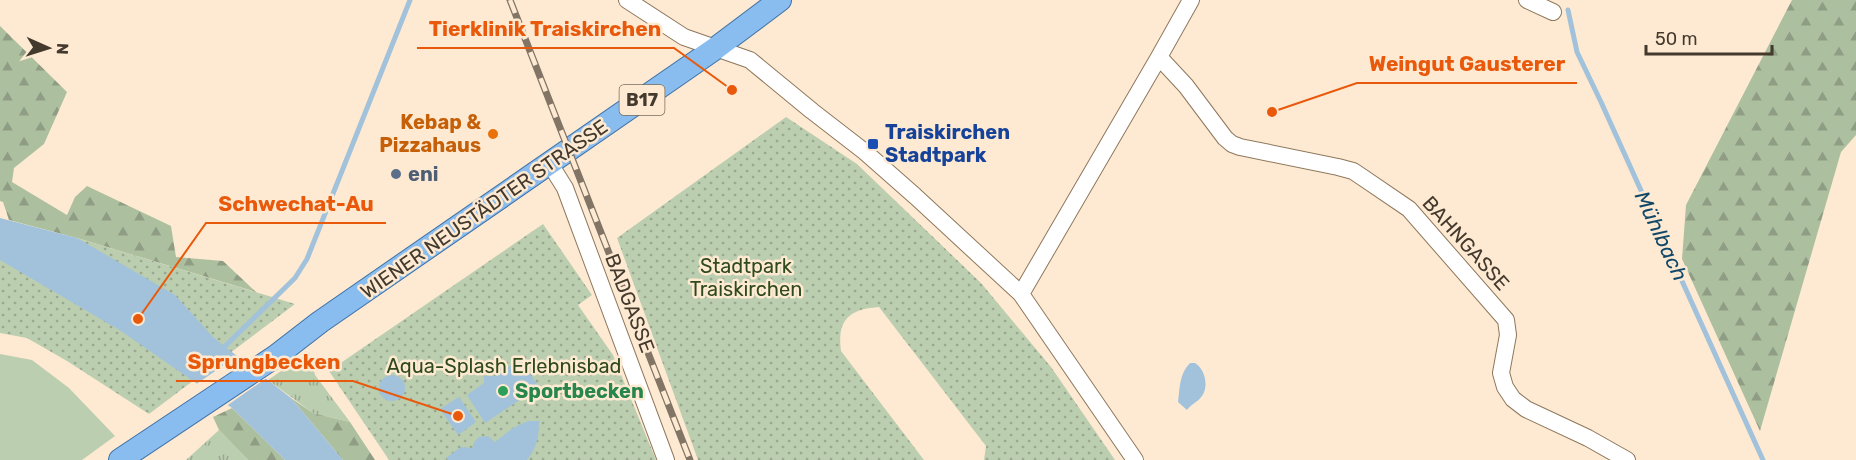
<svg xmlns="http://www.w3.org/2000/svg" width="1856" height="460" font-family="Rubik,sans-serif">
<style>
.grass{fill:url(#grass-tufts)}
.forest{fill:url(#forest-firs)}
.park{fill:url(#park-dots)}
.garden{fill:#bbceb0}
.water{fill:#a1c2da}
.pier{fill:#feead2}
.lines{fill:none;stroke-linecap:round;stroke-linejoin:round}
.stream{stroke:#a1c2da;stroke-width:5}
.minor-casing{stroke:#8e785d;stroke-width:18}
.major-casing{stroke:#3d71a5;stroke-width:24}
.minor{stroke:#fff;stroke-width:16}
.major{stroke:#89bcef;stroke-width:22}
.rail-casing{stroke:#827565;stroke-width:7}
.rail{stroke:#feead2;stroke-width:4.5;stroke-dasharray:14;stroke-linecap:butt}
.food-dot{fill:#e8710a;stroke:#feead2;stroke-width:2}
.transit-dot{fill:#1a4fb4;stroke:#feead2;stroke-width:2}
.service-dot{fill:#5c6f8a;stroke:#feead2;stroke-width:2}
.leisure-dot{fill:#2e9e5b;stroke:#feead2;stroke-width:2}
.labels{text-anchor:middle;stroke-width:5;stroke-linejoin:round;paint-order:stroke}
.shield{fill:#feead2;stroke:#7b6e5e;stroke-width:1.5}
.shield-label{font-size:18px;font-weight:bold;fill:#43392d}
.food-label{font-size:20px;font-weight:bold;fill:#c56008;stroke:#feead2;text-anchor:end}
.transit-label{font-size:20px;font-weight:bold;fill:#164399;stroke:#feead2;text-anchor:start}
.service-label{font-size:20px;font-weight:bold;fill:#4e5e75;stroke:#feead2;text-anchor:start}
.street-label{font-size:20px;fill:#43392d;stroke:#feead2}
.park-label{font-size:20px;fill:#2e491b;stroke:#feead2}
.leisure-label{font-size:20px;font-weight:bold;fill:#27864d;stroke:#feead2;text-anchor:start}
.water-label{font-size:21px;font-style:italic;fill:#114869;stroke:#feead2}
.leader{fill:none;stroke:#e8590c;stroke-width:2}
.callout-dot{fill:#e8590c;stroke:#feead2;stroke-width:2}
.callout-label{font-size:21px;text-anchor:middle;font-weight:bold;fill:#e8590c;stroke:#feead2;stroke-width:5;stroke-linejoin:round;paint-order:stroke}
</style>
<defs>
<pattern id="grass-tufts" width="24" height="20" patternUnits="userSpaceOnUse" patternTransform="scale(1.5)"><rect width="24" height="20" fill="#bbceb0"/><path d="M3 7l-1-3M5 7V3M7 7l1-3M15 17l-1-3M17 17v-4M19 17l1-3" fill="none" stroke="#9aa890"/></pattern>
<pattern id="forest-firs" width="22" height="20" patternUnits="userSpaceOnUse" patternTransform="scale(1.5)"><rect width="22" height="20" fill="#acc0a0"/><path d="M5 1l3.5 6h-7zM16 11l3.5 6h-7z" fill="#8e9d83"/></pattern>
<pattern id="park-dots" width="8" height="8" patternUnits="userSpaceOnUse" patternTransform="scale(1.5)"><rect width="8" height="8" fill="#bbceb0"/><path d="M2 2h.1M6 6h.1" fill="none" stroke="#9aa890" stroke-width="1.8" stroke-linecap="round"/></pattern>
</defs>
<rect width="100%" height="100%" fill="#feead2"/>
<path class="grass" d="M309,352l6,23 35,47 -37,-9 -45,-33z
M219,430l29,30h-62z"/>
<path class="forest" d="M1792,0h64v135l-15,17 -81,279 -78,-172 4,-54z
M0,26l67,66 -23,52 -30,24 -2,14 55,33 8,-18 12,-11 84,40 5,31 47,4 33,31 -179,-54 -68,-18 -6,-18 -3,-1z
M291,398l22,15 37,9 25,38h-32z
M232,408l53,52h-37l-29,-30 -6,-13z"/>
<path class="park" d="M786,117l71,47 124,119 70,84 64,93h-131l2,-14 -107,-139c-31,2 -42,14 -38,44l83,109h-226l-81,-222z
M0,222l77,16 218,66 -146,110 -82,-53 -40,-23 -27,-5z
M543,224l49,71 -14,10 35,50 43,105h-267l-60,-89z"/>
<path class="garden" d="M0,354l32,6 37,28 46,48 -33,24h-82z"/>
<path class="water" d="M0,218l77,20 98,57 39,43 77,60 52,62h-58l-53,-52 -111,-77 -121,-71z
M520,359l19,28 -54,36 -18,-28 17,-12v-7h11z
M1190,363h5c10,6 14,23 7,33 -4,6 -11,8 -15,14l-9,-8c2,-14 1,-28 12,-39z
M379 388a13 13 0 1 1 26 0a13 13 0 1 1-26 0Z
M459,397l17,25 -18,13 -18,-26z
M528,421h11c0,15 -2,27 -12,39h-79l-2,-2 15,-11 12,1v-4l6,-7 9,-1 7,6 18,-14z"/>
<path class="pier" d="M240,354l28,23 -43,30 -30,-22z"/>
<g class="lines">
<path class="stream" d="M1568,10l9,42 24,50 162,358
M220,351l75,-73 12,-19 103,-259"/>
<g class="minor-casing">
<path id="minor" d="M627,0l57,37 66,23 62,51 53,41 50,44 106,98 114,166
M1527,0l26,12
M1159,57l27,29 39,52 7,6 8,3 98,20 15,4 9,6 47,32 97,111 2,15 -7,38 4,14 8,12 13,10 62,29 39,22
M550,164l15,24 101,272
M1021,294l138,-237 32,-57"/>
</g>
<g class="major-casing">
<path id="major" d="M120,460l156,-104 44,-34 396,-274 64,-48"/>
</g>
<use href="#minor" class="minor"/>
<use href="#major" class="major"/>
<g class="rail-casing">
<path id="rail" d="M510,0l180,460"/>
</g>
<use href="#rail" class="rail"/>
</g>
<circle class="food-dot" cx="493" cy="134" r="6"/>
<rect class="transit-dot" x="867" y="138" width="12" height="12" rx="3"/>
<circle class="service-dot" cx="396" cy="174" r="6"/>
<circle class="leisure-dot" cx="503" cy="391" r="6"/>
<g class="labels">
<rect class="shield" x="619.5" y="85" width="45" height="30" rx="4.5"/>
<g class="shield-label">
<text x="642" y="106">B17</text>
</g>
<g class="food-label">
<text x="481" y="129">Kebap &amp;<tspan x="481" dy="23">Pizzahaus</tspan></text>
</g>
<g class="transit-label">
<text x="885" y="139">Traiskirchen<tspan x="885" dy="23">Stadtpark</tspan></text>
</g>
<g class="service-label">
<text x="408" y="181">eni</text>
</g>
<g class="street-label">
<text transform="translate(484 209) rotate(-35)" y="7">WIENER NEUSTÄDTER STRASSE</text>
<text transform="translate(1466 243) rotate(48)" y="7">BAHNGASSE</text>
<text transform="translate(630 303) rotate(69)" y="7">BADGASSE</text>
</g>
<g class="park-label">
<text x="746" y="273">Stadtpark<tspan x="746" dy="23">Traiskirchen</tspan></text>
<text x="504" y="373">Aqua-Splash Erlebnisbad</text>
</g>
<g class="leisure-label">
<text x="515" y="398">Sportbecken</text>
</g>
<g class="water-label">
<text transform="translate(1661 236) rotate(65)" y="7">Mühlbach</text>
</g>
</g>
<path class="leader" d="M732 90L674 48H417M1272 112L1357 83H1577M138 319L206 223H386M458 416L353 381H176"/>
<g class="callout-dot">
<circle cx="732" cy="90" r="6"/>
<circle cx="1272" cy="112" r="6"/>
<circle cx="138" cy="319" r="6"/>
<circle cx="458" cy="416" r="6"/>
</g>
<g class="callout-label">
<text x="545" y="36">Tierklinik Traiskirchen</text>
<text x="1467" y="71">Weingut Gausterer</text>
<text x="296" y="211">Schwechat-Au</text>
<text x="264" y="369">Sprungbecken</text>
</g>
<g transform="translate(48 48) rotate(93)" stroke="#feead2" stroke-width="4.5" paint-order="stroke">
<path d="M0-4.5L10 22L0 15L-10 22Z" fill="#43392d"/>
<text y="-9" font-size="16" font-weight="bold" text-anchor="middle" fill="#43392d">N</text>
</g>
<path d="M1646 45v9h126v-9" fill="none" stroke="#43392d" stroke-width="3"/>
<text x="1655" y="45" font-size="18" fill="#43392d" stroke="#feead2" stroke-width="4.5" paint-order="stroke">50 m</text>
</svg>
